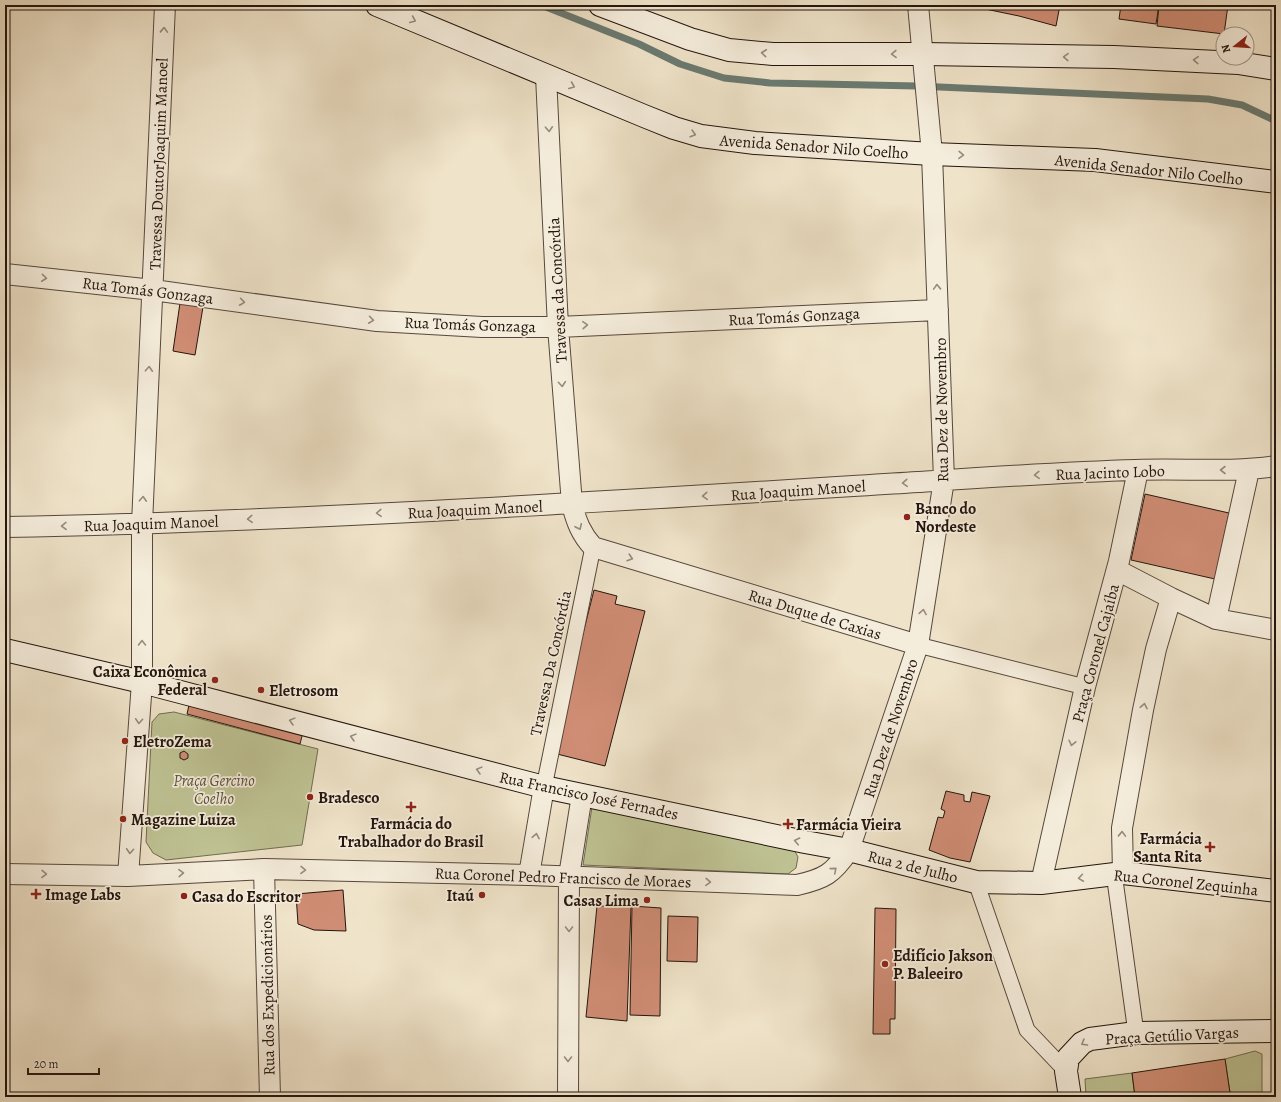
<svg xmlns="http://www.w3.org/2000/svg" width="1281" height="1102" font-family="Alegreya,serif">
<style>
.green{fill:#bec293;stroke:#706c50}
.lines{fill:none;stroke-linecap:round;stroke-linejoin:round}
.stream{stroke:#6a7a71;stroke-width:7}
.building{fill:#d08d75;stroke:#23150e}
.pedestrian-casing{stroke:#56483d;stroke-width:17}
.minor-casing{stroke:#56483d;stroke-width:22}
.secondary-casing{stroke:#23150e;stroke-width:24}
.pedestrian{stroke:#f5eddc;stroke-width:15}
.minor{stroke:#f5eddc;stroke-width:20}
.secondary{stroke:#f5eddc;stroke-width:22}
.oneway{stroke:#968c7f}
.poi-dot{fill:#8f2418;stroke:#f5eddc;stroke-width:1.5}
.labels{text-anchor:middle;stroke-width:3.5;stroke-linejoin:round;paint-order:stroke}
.street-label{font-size:16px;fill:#23150e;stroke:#f5eddc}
.poi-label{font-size:16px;font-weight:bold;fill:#23150e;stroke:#f5eddc;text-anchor:start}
.park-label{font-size:16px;font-style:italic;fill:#59523d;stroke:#f5eddc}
</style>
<rect width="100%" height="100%" fill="#efe3c9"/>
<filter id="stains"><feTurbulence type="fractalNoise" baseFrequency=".005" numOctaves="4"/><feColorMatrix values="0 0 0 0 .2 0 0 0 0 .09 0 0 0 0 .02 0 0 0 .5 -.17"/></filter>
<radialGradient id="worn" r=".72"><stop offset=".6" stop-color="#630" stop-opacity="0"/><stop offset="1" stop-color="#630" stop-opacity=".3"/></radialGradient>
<path class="green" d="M174,712l144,37 -16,96 -136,15 -13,-7 -7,-11 6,-120 7,-8z
M592,807l201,41 5,9 -2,11 -8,6 -205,-9z
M1255,1051l7,3v43h-62l30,-5 -5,-33z
M1132,1073l3,24h-49l-1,-18z"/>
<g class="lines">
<path class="stream" d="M541,5l98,39 41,20 44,14 46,5 147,3 291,13 34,6 34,16"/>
</g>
<path class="building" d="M966,5h94l-4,21 -37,-10z
M1121,5h38l-3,19 -37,-5z
M1159,5h69l-4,29 -67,-8z
M180,303l23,4 -8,48 -22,-4z
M1145,494l84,19 -14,66 -84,-19z
M594,590l23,6 -2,8 30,7 -40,155 -52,-13z
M189,705l114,27 -3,12 -113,-30z
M184,751l4,3v4l-4,2 -4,-2v-5z
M946,791l18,4v6l6,1 2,-10 18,4 -20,66 -20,-4 -21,-8 9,-33 5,1 2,-7 -4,-2z
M343,890l3,41 -32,-1 -16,-6 -2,-30z
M597,906h34l-4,115 -41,-4z
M632,906l29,2 -1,108 -30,-1z
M875,908l21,1 -1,110h-5v15h-17z
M668,916l30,1 -1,45 -30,-1z
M1225,1059l5,34 -30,4h-65l-3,-24z"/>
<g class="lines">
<g class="pedestrian-casing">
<path id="pedestrian" d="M918,645l167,42
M544,787l49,-240
M1114,873l22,160
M976,882l51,148 39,41"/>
</g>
<g class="minor-casing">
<path id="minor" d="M546,76l12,251 14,177c4,17 9,30 21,43l325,98
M5,274l148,16 224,31 105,6h76l380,-17
M5,527c305,-6 609,-26 913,-45 73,-5 145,-10 218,-12 47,-2 93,3 140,-4
M1117,570l54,28 45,21 60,11
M1216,619l33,-149
M264,869l6,228
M1123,873l-1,-45 21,-118 13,-61 15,-51
M5,874l123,2 136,-7 265,6 268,10c27,-6 36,-11 52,-35l69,-205 26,-165 -12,-326 -14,-149
M529,875l15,-88
M128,876l14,-194v-158l23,-519
M1041,883l44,-196 34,-126 19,-91
M568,1097l1,-221 13,-81"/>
</g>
<g class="secondary-casing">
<path id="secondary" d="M377,5l267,111 30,12 27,8 54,7 177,11 163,6 181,22
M600,5l90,34 39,11 44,4h150l191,3 124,6 38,6
M5,650l137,32 402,105 261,55 44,8 127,32 65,1 82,-10 153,18
M1070,1097l-4,-26 2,-13 14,-15 8,-4 46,-6 140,-2"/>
</g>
<use href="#pedestrian" class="pedestrian"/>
<use href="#minor" class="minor"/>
<use href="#secondary" class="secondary"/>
</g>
<defs><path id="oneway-chevron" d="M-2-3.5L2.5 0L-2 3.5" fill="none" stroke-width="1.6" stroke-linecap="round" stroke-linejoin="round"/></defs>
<g class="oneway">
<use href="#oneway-chevron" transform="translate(413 20) rotate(23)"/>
<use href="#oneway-chevron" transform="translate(164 30) rotate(-88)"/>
<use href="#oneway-chevron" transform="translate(764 53) rotate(-174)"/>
<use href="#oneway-chevron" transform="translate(894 54) rotate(179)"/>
<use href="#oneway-chevron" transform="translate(1066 57) rotate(-179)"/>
<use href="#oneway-chevron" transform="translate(1196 60) rotate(-177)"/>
<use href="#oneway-chevron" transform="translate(572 86) rotate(23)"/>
<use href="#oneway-chevron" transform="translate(549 129) rotate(87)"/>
<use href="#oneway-chevron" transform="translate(693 134) rotate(16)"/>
<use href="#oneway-chevron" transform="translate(961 155) rotate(2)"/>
<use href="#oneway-chevron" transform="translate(44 278) rotate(6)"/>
<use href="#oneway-chevron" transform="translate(937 287) rotate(-92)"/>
<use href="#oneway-chevron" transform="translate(242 302) rotate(8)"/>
<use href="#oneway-chevron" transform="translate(371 320) rotate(8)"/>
<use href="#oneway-chevron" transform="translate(585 325) rotate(-3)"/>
<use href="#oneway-chevron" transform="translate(149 369) rotate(-87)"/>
<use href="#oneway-chevron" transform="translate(562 384) rotate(85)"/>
<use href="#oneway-chevron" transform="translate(1223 470) rotate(-180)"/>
<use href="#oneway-chevron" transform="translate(1037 475) rotate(177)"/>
<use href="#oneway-chevron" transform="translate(905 483) rotate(176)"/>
<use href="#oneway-chevron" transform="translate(705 496) rotate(176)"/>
<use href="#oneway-chevron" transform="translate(143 499) rotate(-87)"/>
<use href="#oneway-chevron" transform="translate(379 513) rotate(177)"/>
<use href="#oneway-chevron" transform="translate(250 519) rotate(177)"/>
<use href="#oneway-chevron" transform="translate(64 526) rotate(179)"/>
<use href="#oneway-chevron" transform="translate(579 527) rotate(65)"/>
<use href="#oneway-chevron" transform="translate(630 558) rotate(17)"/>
<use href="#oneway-chevron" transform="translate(923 612) rotate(-81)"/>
<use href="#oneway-chevron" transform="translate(142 643) rotate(-90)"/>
<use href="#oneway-chevron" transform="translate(1144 706) rotate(-79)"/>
<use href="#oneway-chevron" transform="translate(139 721) rotate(94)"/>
<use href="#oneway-chevron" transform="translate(292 721) rotate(-165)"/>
<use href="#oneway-chevron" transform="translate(353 737) rotate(-165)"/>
<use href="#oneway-chevron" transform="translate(1072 743) rotate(103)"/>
<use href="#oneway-chevron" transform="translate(479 770) rotate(-165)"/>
<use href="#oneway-chevron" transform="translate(1122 834) rotate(-88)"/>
<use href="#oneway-chevron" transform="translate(536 836) rotate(-79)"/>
<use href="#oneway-chevron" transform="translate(797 841) rotate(-168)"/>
<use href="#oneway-chevron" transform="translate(130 851) rotate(94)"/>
<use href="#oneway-chevron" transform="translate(303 870) rotate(1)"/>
<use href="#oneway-chevron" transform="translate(834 870) rotate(-41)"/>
<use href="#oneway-chevron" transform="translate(181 873) rotate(-3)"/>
<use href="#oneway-chevron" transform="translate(44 874) rotate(1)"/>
<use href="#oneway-chevron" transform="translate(1081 878) rotate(172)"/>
<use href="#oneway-chevron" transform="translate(708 882) rotate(2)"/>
<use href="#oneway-chevron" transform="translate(569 929) rotate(90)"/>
<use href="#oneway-chevron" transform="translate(1084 1043) rotate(150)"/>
<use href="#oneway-chevron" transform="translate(568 1059) rotate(90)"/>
</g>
<g class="poi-dot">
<circle cx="907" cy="517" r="4"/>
<circle cx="215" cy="680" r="4"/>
<circle cx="261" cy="690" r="4"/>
<circle cx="125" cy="741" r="4"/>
<circle cx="310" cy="797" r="4"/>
<path d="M409 801h4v4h4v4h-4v4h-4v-4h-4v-4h4z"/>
<circle cx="123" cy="819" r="4"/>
<path d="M786 818h4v4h4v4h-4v4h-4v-4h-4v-4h4z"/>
<path d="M1208 841h4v4h4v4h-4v4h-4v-4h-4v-4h4z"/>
<path d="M34 888h4v4h4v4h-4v4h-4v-4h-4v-4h4z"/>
<circle cx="482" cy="895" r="4"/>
<circle cx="184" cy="896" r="4"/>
<circle cx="647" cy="900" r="4"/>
<circle cx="885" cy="964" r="4"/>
</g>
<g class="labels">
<g class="street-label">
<text transform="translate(814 146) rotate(4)" y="6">Avenida Senador Nilo Coelho</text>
<text transform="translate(158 164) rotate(-88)" y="6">Travessa DoutorJoaquim Manoel</text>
<text transform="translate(1149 169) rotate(6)" y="6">Avenida Senador Nilo Coelho</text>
<text transform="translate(148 290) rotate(7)" y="6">Rua Tomás Gonzaga</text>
<text transform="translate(557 290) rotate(-93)" y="6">Travessa da Concórdia</text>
<text transform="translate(794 316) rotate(-3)" y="6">Rua Tomás Gonzaga</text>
<text transform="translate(470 324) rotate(2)" y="6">Rua Tomás Gonzaga</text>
<text transform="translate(941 410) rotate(-91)" y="6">Rua Dez de Novembro</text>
<text transform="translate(1110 472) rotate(-2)" y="6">Rua Jacinto Lobo</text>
<text transform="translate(798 490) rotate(-4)" y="6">Rua Joaquim Manoel</text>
<text transform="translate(475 509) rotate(-3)" y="6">Rua Joaquim Manoel</text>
<text transform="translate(151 523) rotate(-2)" y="6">Rua Joaquim Manoel</text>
<text transform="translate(815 614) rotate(17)" y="6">Rua Duque de Caxias</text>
<text transform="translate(1095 653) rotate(-75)" y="6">Praça Coronel Cajaíba</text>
<text transform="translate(550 663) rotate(-78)" y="6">Travessa Da Concórdia</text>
<text transform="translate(890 728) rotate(-72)" y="6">Rua Dez de Novembro</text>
<text transform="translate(589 795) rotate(12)" y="6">Rua Francisco José Fernades</text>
<text transform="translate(913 866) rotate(14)" y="6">Rua 2 de Julho</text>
<text transform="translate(563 877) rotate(2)" y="6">Rua Coronel Pedro Francisco de Moraes</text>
<text transform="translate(1186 882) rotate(6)" y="6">Rua Coronel Zequinha</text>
<text transform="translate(267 995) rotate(-91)" y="6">Rua dos Expedicionários</text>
<text transform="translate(1172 1035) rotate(-3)" y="6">Praça Getúlio Vargas</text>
</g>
<g class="poi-label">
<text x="915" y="514">Banco do<tspan x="915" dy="18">Nordeste</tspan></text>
<text x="207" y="677" text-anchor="end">Caixa Econômica<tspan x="207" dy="18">Federal</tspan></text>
<text x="269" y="696">Eletrosom</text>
<text x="133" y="747">EletroZema</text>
<text x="318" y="803">Bradesco</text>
<text x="131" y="825">Magazine Luiza</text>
<text x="411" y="829" text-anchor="middle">Farmácia do<tspan x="411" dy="18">Trabalhador do Brasil</tspan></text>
<text x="796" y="830">Farmácia Vieira</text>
<text x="1202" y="844" text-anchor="end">Farmácia<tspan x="1202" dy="18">Santa Rita</tspan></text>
<text x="45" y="900">Image Labs</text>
<text x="474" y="901" text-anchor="end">Itaú</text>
<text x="192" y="902">Casa do Escritor</text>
<text x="639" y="906" text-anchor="end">Casas Lima</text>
<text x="893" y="961">Edifício Jakson<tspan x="893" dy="18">P. Baleeiro</tspan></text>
</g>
<g class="park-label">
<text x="214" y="786">Praça Gercino<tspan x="214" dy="18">Coelho</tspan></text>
</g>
</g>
<rect width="1281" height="1102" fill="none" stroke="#efe3c9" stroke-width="20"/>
<rect x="6" y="6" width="1269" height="1090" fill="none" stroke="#23150e" stroke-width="2"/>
<rect x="10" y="10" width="1261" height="1082" fill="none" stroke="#23150e"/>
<g transform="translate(1235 46) rotate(253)"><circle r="19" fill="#f5eddc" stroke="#a1978a"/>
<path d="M0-3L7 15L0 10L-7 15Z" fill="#8f2418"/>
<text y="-6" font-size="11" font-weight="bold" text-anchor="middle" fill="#23150e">N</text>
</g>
<path d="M28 1068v6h71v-6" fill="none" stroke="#23150e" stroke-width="2"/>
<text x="34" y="1068" font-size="12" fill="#23150e" stroke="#f5eddc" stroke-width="3" paint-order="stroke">20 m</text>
<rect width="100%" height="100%" filter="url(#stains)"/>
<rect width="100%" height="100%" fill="url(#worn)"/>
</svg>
